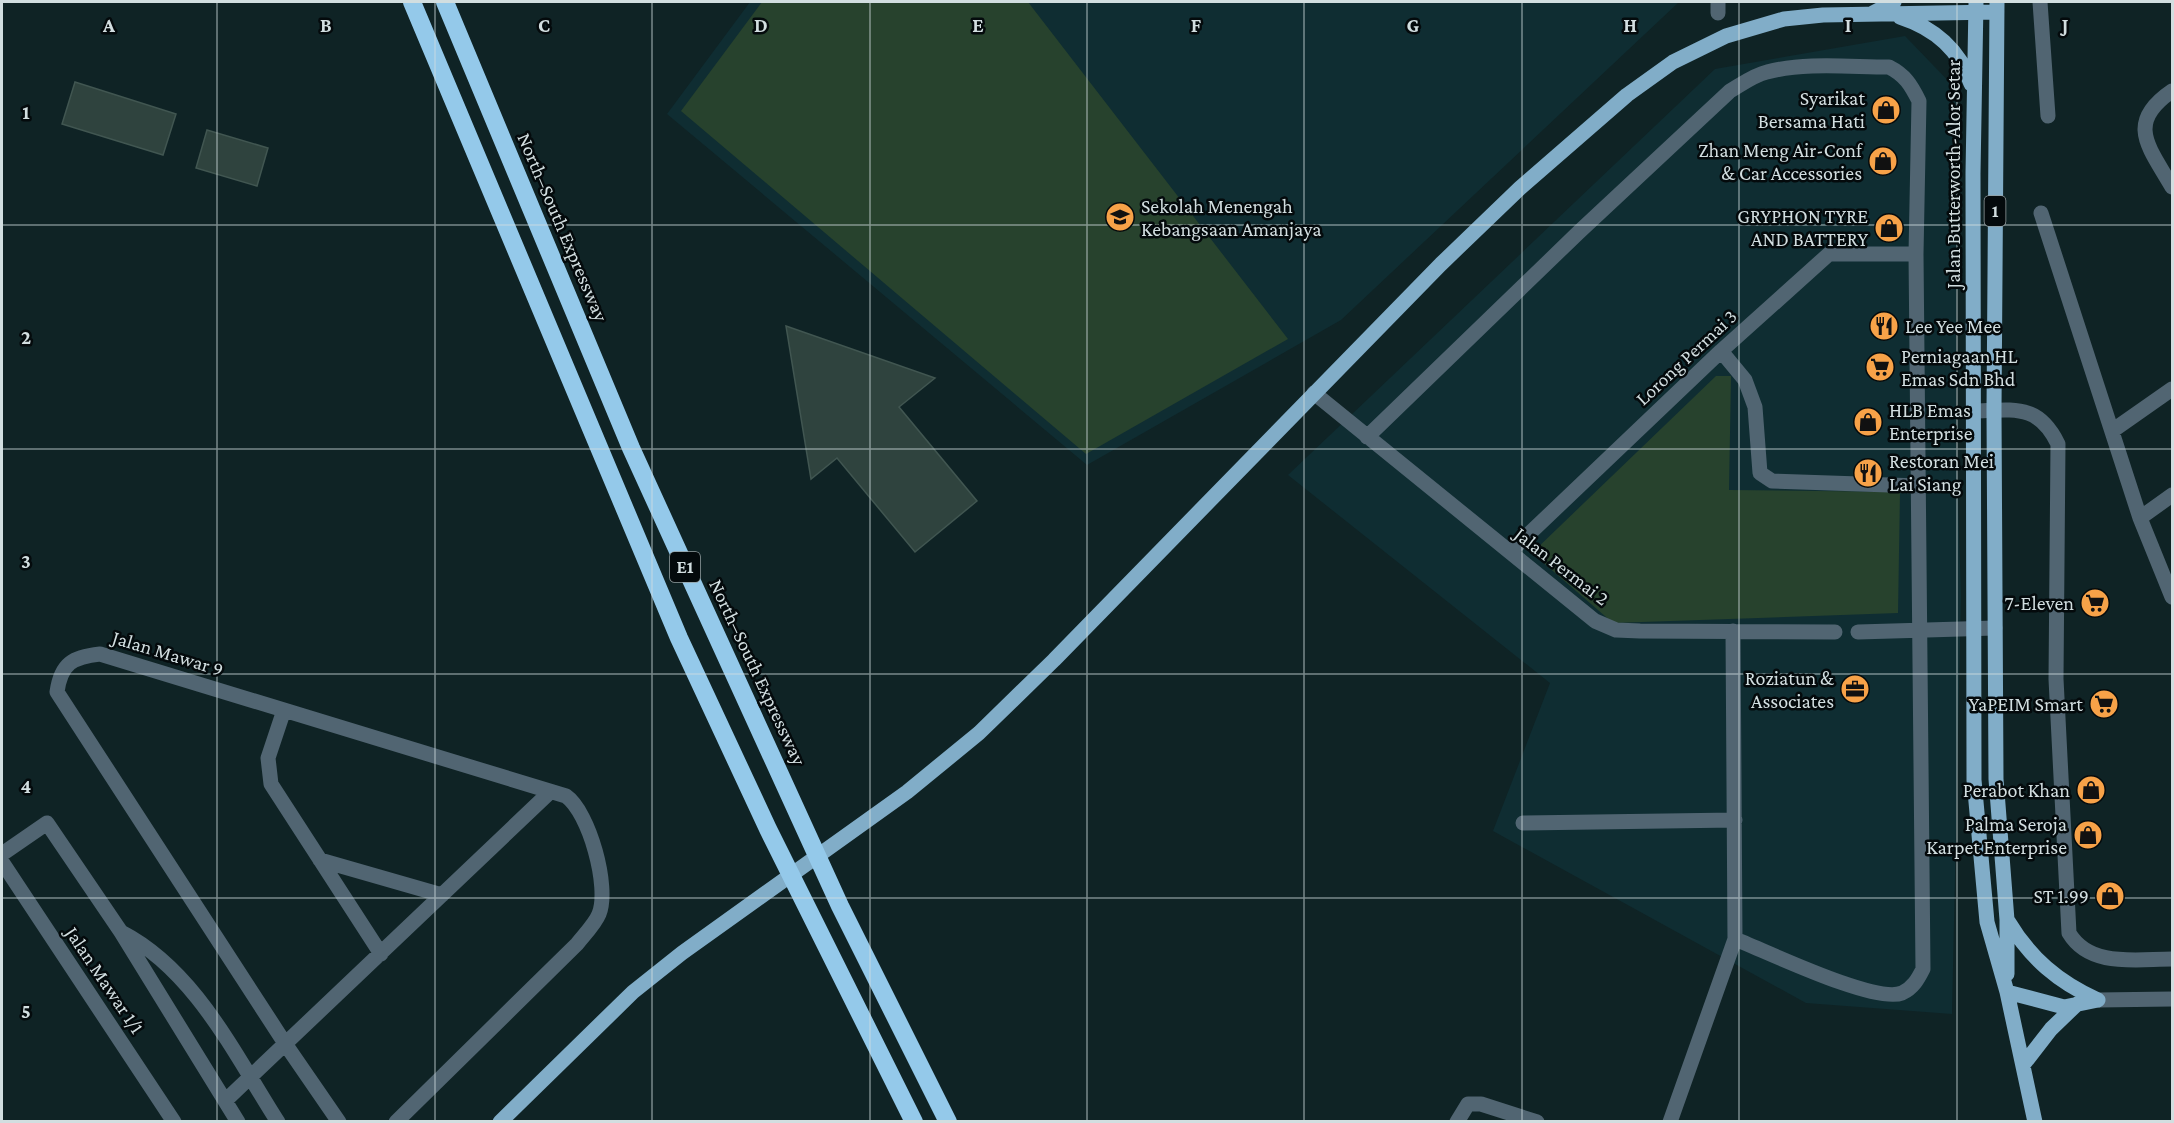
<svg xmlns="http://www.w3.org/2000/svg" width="2174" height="1123" font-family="'Crimson Pro',serif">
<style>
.built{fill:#0f2d32}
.green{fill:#27422d}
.building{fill:#2f433e;stroke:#415651;stroke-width:1.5}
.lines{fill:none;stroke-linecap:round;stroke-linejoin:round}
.minor{stroke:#516572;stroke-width:15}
.major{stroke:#81adc8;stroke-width:15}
.highway{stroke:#94c9ea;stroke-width:18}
.grid{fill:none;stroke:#d2dee0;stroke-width:1.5;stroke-opacity:0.55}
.labels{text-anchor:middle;stroke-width:5;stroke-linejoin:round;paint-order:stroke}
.shield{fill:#040a0c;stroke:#949ea0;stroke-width:1.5}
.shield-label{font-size:18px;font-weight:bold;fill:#d2dee0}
.poi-label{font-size:20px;fill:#d2dee0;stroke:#040a0c;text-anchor:end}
.street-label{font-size:20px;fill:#d2dee0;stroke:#040a0c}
.grid-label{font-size:20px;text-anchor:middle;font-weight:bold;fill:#d2dee0;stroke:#040a0c;stroke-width:5;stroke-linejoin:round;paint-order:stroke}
</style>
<rect width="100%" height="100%" fill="#0f2325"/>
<path class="built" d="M750,2h929l-338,318 -254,145 -420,-351z
M1905,36l52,54 -1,348 5,158 -9,418 -146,-11 -313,-172 57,-148 -262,-208 427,-406z"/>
<path class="green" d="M762,2h266l260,337 -202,115 -405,-343z
M1716,376h15l-2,114 171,2 -2,121 -285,10 -81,-70z"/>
<path class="building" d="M75,82l101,32 -13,41 -101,-31z
M207,130l61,18 -11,38 -61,-18z
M786,326l149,52 -36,29 78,94 -62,51 -78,-94 -26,21z"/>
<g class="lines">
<path class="minor" d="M2040,2l8,114
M1718,13v-11
M2172,91c-47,32 -23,56 0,96
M2041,213l99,305 32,79
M1721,351l24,29 10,27 5,66 12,8 147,5
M1314,393l281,228 21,9 24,1 195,1
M1973,411c41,-1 65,-8 85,33l-2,235 13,254c21,35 67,26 103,26
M2112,431l60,-42
M1367,437l213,-206 150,-140c12,-7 24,-16 37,-19 38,-10 83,-5 122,-5 16,8 22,18 30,34l-3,153 7,715c-5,10 -10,19 -21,24 -27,11 -136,-42 -167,-54
M2140,518l32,-23
M1510,552l211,-201 108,-97h87
M1858,632l137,-4
M284,710l-16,48 3,26 110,170
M1523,823l212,-3
M2,854l45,-31 74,109 117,190
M320,860l122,35
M2,862l172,260
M121,932c74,38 114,123 157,190
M2098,1000l74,-1
M225,1101l325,-309
M339,1122l-53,-77 -229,-353c4,-29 16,-35 43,-38l466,142c23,16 44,91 33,118 -4,10 -15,21 -22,30l-181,178
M1457,1122l11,-18h13l56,18
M1670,1122l65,-183 -2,-308"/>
<path class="major" d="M1976,2l-3,171 1,607 13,142 20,70 28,130
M1997,3l-3,407 2,369 11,141v54
M1873,13l21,-11
M1900,17c34,11 60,33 71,67
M2008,921c22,37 50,61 90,79
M2007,992l57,15 34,-7
M2023,1065l28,-36 26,-25
M500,1122l133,-130 49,-39 225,-161 72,-59 75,-73 387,-396 79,-76 107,-93 46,-33 53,-26 58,-17 39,-4 174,-3"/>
<path class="highway" d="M412,2l267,636 89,191 146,293
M445,2l186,446 209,458 108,216"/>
</g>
<path class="grid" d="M217,2v1120M435,2v1120M652,2v1120M870,2v1120M1087,2v1120M1304,2v1120M1522,2v1120M1739,2v1120M1957,2v1120M2,225h2170M2,449h2170M2,674h2170M2,898h2170"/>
<defs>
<g id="shop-disc" transform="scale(1.5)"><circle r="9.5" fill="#f7a248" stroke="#040a0c"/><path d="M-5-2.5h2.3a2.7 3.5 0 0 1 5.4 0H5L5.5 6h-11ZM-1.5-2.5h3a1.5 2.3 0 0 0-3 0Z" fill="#111"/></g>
<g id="school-disc" transform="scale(1.5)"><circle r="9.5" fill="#f7a248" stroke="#040a0c"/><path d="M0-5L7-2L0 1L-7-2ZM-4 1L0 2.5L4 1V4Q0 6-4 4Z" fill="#111"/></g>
<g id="restaurant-disc" transform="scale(1.5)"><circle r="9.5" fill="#f7a248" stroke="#040a0c"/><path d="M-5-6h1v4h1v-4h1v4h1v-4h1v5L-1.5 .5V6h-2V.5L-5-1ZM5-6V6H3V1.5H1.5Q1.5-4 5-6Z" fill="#111"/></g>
<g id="supermarket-disc" transform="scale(1.5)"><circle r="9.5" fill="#f7a248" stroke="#040a0c"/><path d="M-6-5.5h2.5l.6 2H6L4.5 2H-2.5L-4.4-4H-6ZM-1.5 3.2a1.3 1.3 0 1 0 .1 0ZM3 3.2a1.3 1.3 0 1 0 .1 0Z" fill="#111"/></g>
<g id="office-disc" transform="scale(1.5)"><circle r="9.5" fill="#f7a248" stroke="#040a0c"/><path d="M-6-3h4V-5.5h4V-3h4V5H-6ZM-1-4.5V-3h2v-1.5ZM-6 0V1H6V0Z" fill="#111"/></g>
</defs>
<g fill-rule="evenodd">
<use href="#shop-disc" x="1886" y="110"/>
<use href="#shop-disc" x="1883" y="161"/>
<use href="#school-disc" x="1120" y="217"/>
<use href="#shop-disc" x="1889" y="228"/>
<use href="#restaurant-disc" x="1884" y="326"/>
<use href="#supermarket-disc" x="1880" y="367"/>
<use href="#shop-disc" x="1868" y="422"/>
<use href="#restaurant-disc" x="1868" y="473"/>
<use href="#supermarket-disc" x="2095" y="603"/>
<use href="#office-disc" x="1855" y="689"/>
<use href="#supermarket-disc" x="2104" y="704"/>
<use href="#shop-disc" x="2091" y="790"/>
<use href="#shop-disc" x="2088" y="835"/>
<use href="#shop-disc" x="2110" y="896"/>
</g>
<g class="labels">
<g class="shield">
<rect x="1984.5" y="196" width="21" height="30" rx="4.5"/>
<rect x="670" y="552" width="30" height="30" rx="4.5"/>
</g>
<g class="shield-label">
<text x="1995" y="217">1</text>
<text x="685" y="573">E1</text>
</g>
<g class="poi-label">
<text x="1865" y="105">Syarikat<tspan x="1865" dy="23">Bersama Hati</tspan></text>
<text x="1862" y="157">Zhan Meng Air-Conf<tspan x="1862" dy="23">&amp; Car Accessories</tspan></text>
<text x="1141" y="213" text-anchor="start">Sekolah Menengah<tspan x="1141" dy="23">Kebangsaan Amanjaya</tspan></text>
<text x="1868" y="223">GRYPHON TYRE<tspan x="1868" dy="23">AND BATTERY</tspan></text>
<text x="1905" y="333" text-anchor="start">Lee Yee Mee</text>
<text x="1901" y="363" text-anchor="start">Perniagaan HL<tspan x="1901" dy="23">Emas Sdn Bhd</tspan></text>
<text x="1889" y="417" text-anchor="start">HLB Emas<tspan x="1889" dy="23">Enterprise</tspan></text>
<text x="1889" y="468" text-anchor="start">Restoran Mei<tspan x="1889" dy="23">Lai Siang</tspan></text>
<text x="2074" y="610">7-Eleven</text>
<text x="1834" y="685">Roziatun &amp;<tspan x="1834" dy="23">Associates</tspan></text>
<text x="2083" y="711">YaPEIM Smart</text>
<text x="2070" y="797">Perabot Khan</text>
<text x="2067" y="831">Palma Seroja<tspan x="2067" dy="23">Karpet Enterprise</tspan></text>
<text x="2089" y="903">ST 1.99</text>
</g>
<g class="street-label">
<text transform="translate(1953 174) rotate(-90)" y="7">Jalan Butterworth-Alor Setar</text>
<text transform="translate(563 227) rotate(67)" y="7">North–South Expressway</text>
<text transform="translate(1686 357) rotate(-43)" y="7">Lorong Permai 3</text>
<text transform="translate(1562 566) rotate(38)" y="7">Jalan Permai 2</text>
<text transform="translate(168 653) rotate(17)" y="7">Jalan Mawar 9</text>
<text transform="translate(758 672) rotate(65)" y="7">North–South Expressway</text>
<text transform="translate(105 980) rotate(56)" y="7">Jalan Mawar 1/1</text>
</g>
</g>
<g class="grid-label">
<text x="109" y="32">A</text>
<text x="326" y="32">B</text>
<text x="544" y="32">C</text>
<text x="761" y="32">D</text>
<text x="978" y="32">E</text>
<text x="1196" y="32">F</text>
<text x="1413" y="32">G</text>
<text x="1630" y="32">H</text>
<text x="1848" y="32">I</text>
<text x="2065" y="32">J</text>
<text x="26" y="119">1</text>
<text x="26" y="344">2</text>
<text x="26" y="568">3</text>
<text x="26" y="793">4</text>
<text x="26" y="1018">5</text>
</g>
<rect width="2174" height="1123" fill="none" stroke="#d2dee0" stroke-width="6"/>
</svg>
